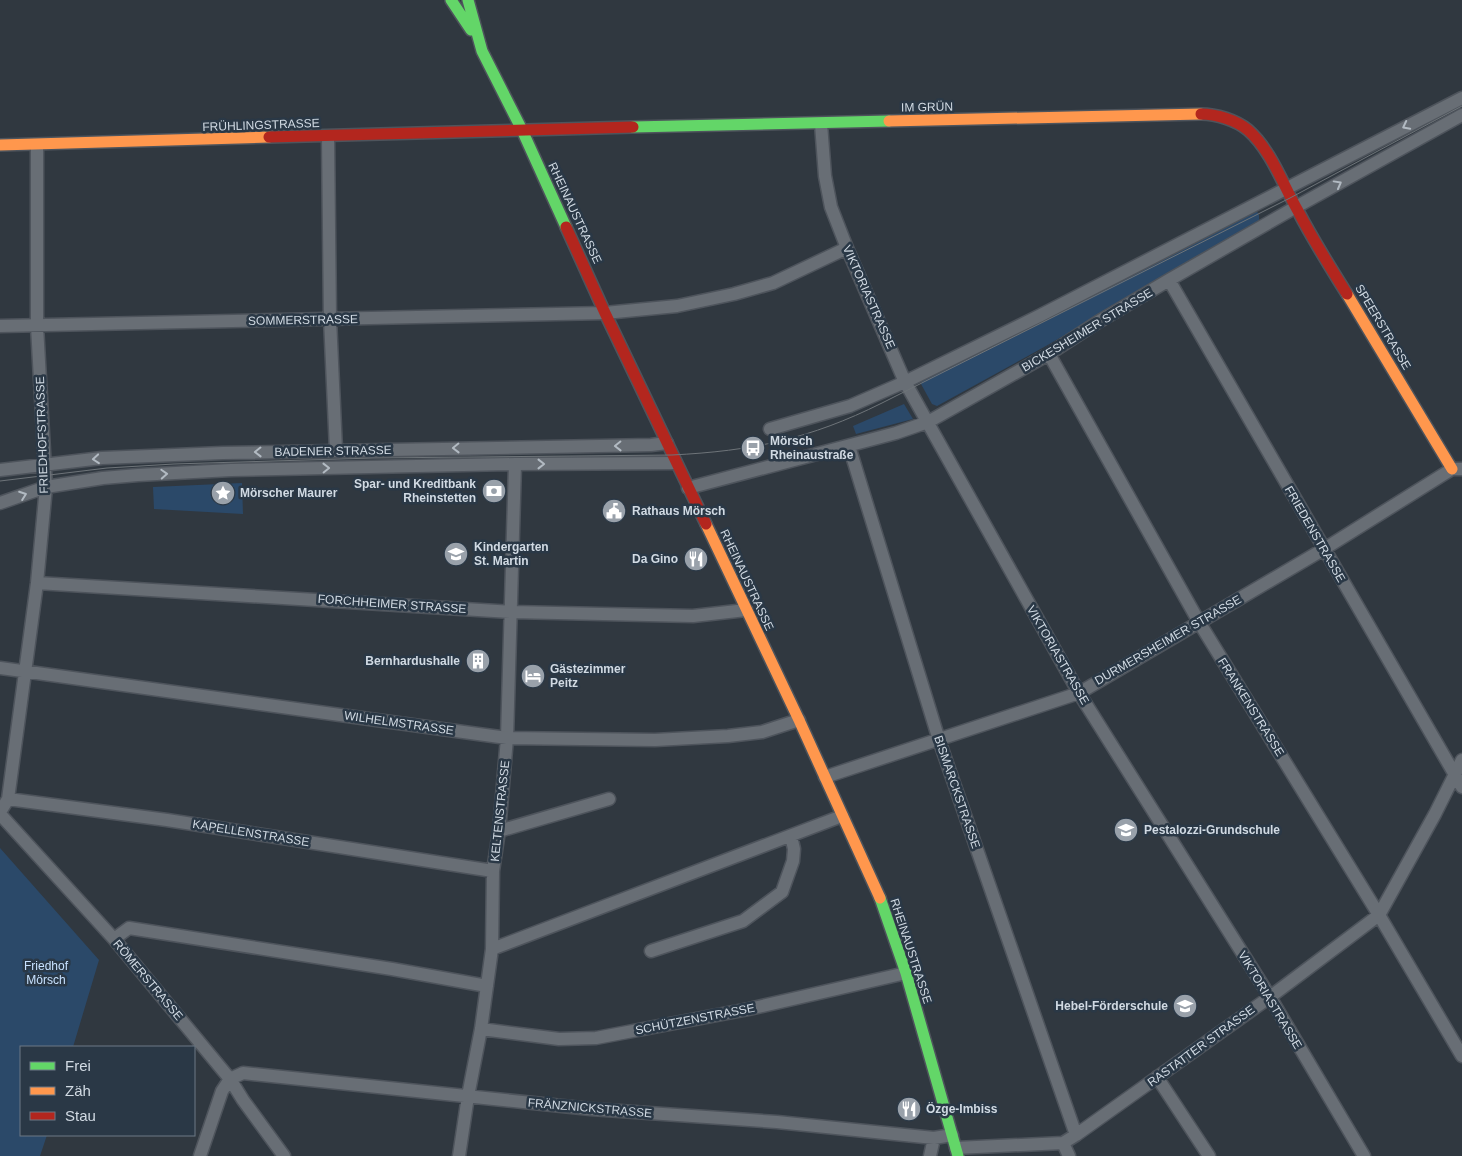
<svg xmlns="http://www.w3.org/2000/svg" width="1462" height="1156" font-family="Helvetica,sans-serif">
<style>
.green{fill:#2b4969}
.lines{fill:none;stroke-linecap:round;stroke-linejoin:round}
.street-casing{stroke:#4e545c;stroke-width:15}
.fast-casing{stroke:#4e545c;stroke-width:14}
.slow-casing{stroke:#4e545c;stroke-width:14}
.jam-casing{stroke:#4e545c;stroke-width:14}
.street{stroke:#686e75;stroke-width:12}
.fast{stroke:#63d668;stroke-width:11}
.slow{stroke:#ff974d;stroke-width:11}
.jam{stroke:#b3261e;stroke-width:11}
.tram{stroke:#6e7479;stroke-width:1}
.oneway{stroke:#b2bac2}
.labels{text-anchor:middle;stroke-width:5;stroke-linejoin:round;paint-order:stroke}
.street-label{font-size:12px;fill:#d1dae3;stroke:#2a3846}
.poi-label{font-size:12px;font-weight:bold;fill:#d1dae3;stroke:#2a3846;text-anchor:start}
.park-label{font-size:12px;fill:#c7e1fe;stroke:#2a3846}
</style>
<rect width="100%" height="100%" fill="#303840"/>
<path class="green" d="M1256,210l3,5v6l-213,125 -109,60 -5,-2 -11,-20 2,-6z
M904,404l9,15 -57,15 -3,-8z
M242,483l1,31 -89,-5 -1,-22z
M0,848l99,112 -26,87h-52v88h26l-7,21h-40z"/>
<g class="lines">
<g class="street-casing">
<path id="street" d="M821,124l4,52 6,31 16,41 58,134 174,311 191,304 94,159
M328,137l2,182 6,131
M1169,280l293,507
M0,326l605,-13 72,-7 57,-12 39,-11 74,-35
M1049,354l150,268 180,293 83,141
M770,429l80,-23 55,-24 136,-67 421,-217
M849,446l90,294 137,395
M0,470l102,-12 121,-5 428,-8 16,-2
M688,488l208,-55 32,-11 121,-68 49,-32 71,-42 127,-73 166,-92
M0,503l46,-16 57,-9 35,-3 93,-5 284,-6 161,-1
M37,583l475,29 181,4 53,-6
M0,668l507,70 148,2 73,-4 34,-4 37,-12
M825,777l254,-84 245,-144 128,-80h10
M8,799l159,21 326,51
M0,812l8,-13 29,-216 9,-96 -9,-161v-181
M0,814l114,125 116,140 13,21 41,56
M499,831l110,-32
M114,939l15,-11 263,41 95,17
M492,949l350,-133
M651,951l92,-30 39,-29 11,-31 1,-12 -3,-13
M481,1029l78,10 37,-1 153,-29 157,-36
M1157,1077l52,79
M1063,1143l6,13
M956,1148l107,-5 13,-8 194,-138 109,-82 56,-101 27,-54
M200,1156l22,-65 8,-12 13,-6 348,36 186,13 157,16 18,-3
M459,1156l9,-60 13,-67 11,-80 1,-78 6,-40 8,-93 8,-274
M930,1156l4,-18"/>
</g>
<g class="fast-casing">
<path id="fast" d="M451,0l20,30
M468,0l14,51 40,79 44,97
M633,127l256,-6
M880,898l26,75 52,183"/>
</g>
<g class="slow-casing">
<path id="slow" d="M889,121l312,-7
M0,145l269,-8
M1347,294l105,175
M706,524l93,196 81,178"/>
</g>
<g class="jam-casing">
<path id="jam" d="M1201,114c15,0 35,6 47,16 23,20 35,55 50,81 15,29 32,56 49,83
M269,137l364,-10
M566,227l39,86 101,211"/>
</g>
<use href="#street" class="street"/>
<use href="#fast" class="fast"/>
<use href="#slow" class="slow"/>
<use href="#jam" class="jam"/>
<path class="tram" d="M0,481l107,-13 67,-4 199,-6 299,-3c80,-4 138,-16 210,-52l408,-205 172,-92"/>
</g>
<defs><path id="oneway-chevron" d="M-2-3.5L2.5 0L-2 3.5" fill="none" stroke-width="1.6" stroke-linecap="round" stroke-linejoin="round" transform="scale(1.25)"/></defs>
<g class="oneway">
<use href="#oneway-chevron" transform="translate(1406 126) rotate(153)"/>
<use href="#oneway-chevron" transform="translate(1338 184) rotate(-29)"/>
<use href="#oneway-chevron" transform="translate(618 446) rotate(179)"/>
<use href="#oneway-chevron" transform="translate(456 448) rotate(179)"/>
<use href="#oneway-chevron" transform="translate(258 452) rotate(179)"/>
<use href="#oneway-chevron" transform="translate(96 459) rotate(175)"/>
<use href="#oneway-chevron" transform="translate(541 464)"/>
<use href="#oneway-chevron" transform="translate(326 468) rotate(-1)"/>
<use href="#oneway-chevron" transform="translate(164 474) rotate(-3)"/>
<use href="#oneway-chevron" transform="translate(23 495) rotate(-20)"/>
</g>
<defs>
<g id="bus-disc" transform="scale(1.25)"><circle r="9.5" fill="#99a1aa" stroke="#2a3846"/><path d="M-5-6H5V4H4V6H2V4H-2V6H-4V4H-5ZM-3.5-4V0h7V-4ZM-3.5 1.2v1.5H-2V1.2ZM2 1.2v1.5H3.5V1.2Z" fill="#fff"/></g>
<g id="bank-disc" transform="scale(1.25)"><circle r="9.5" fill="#99a1aa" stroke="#2a3846"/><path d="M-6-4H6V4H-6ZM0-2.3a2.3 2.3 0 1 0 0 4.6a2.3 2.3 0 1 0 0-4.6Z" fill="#fff"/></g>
<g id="sight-disc" transform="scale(1.25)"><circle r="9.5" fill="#99a1aa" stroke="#2a3846"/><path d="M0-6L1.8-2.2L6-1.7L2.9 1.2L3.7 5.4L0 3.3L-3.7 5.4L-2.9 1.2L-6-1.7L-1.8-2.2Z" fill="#fff"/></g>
<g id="civic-disc" transform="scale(1.25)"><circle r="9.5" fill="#99a1aa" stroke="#2a3846"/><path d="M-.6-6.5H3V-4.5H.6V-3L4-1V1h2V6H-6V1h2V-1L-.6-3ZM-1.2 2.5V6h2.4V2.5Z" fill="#fff"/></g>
<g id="school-disc" transform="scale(1.25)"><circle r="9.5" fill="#99a1aa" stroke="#2a3846"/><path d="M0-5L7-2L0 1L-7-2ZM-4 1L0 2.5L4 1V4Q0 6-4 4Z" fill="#fff"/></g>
<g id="restaurant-disc" transform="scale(1.25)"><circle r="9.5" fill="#99a1aa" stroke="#2a3846"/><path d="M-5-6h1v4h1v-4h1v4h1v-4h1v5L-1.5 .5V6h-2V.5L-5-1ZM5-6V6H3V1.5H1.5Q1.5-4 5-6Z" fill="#fff"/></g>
<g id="building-disc" transform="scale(1.25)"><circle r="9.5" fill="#99a1aa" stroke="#2a3846"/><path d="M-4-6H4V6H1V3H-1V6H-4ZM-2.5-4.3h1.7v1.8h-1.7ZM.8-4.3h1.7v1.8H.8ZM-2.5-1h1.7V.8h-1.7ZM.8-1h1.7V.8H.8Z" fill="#fff"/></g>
<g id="hotel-disc" transform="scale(1.25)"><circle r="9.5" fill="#99a1aa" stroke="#2a3846"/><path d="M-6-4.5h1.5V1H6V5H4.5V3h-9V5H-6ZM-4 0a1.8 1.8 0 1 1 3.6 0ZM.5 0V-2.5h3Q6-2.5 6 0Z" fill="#fff"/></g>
</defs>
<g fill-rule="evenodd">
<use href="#bus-disc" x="753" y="448"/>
<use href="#bank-disc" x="494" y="491"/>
<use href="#sight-disc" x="223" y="493"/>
<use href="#civic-disc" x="614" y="511"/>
<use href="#school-disc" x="456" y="554"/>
<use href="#restaurant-disc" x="696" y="559"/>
<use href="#building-disc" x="478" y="661"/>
<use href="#hotel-disc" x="533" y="676"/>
<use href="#school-disc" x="1126" y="830"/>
<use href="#school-disc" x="1185" y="1006"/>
<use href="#restaurant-disc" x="909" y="1109"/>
</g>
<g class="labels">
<g class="street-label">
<text transform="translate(927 107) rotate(-1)" y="4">IM GRÜN</text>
<text transform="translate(261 125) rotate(-2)" y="4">FRÜHLINGSTRASSE</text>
<text transform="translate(575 213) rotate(65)" y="4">RHEINAUSTRASSE</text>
<text transform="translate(869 297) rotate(66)" y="4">VIKTORIASTRASSE</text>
<text transform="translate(303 320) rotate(-1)" y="4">SOMMERSTRASSE</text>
<text transform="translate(1383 327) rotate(59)" y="4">SPEERSTRASSE</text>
<text transform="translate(1087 330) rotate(-31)" y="4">BICKESHEIMER STRASSE</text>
<text transform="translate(42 435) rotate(-92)" y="4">FRIEDHOFSTRASSE</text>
<text transform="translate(333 451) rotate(-1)" y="4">BADENER STRASSE</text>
<text transform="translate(1315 534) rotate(60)" y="4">FRIEDENSTRASSE</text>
<text transform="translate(747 580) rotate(65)" y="4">RHEINAUSTRASSE</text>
<text transform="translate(392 604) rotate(4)" y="4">FORCHHEIMER STRASSE</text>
<text transform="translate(1168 640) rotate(-30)" y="4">DURMERSHEIMER STRASSE</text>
<text transform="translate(1058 655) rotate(60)" y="4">VIKTORIASTRASSE</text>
<text transform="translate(1251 707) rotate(58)" y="4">FRANKENSTRASSE</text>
<text transform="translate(399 723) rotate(8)" y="4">WILHELMSTRASSE</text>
<text transform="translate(957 792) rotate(71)" y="4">BISMARCKSTRASSE</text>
<text transform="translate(500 811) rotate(-84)" y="4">KELTENSTRASSE</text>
<text transform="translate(251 833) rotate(9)" y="4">KAPELLENSTRASSE</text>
<text transform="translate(911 951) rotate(72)" y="4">RHEINAUSTRASSE</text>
<text transform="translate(148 980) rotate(50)" y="4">RÖMERSTRASSE</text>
<text transform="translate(1270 1000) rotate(59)" y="4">VIKTORIASTRASSE</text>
<text transform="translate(695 1019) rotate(-11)" y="4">SCHÜTZENSTRASSE</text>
<text transform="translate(1201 1046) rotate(-36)" y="4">RASTATTER STRASSE</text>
<text transform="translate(590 1108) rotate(5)" y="4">FRÄNZNICKSTRASSE</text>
</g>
<g class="poi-label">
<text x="770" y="445">Mörsch<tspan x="770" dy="14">Rheinaustraße</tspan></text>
<text x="476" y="488" text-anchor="end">Spar- und Kreditbank<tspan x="476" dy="14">Rheinstetten</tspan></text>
<text x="240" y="497">Mörscher Maurer</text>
<text x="632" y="515">Rathaus Mörsch</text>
<text x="474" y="551">Kindergarten<tspan x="474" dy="14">St. Martin</tspan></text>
<text x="678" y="563" text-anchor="end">Da Gino</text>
<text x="460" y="665" text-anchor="end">Bernhardushalle</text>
<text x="550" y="673">Gästezimmer<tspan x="550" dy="14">Peitz</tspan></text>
<text x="1144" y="834">Pestalozzi-Grundschule</text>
<text x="1168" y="1010" text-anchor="end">Hebel-Förderschule</text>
<text x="926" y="1113">Özge-Imbiss</text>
</g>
<g class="park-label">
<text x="46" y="970">Friedhof<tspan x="46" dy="14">Mörsch</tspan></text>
</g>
</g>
<rect x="20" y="1046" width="175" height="90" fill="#2a3846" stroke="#6d7985"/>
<rect x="30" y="1062" width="25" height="8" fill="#63d668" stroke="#6d7985"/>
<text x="65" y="1071" font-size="15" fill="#d1dae3">Frei</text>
<rect x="30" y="1087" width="25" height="8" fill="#ff974d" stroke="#6d7985"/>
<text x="65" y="1096" font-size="15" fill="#d1dae3">Zäh</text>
<rect x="30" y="1112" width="25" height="8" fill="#b3261e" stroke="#6d7985"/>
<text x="65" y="1121" font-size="15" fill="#d1dae3">Stau</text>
</svg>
